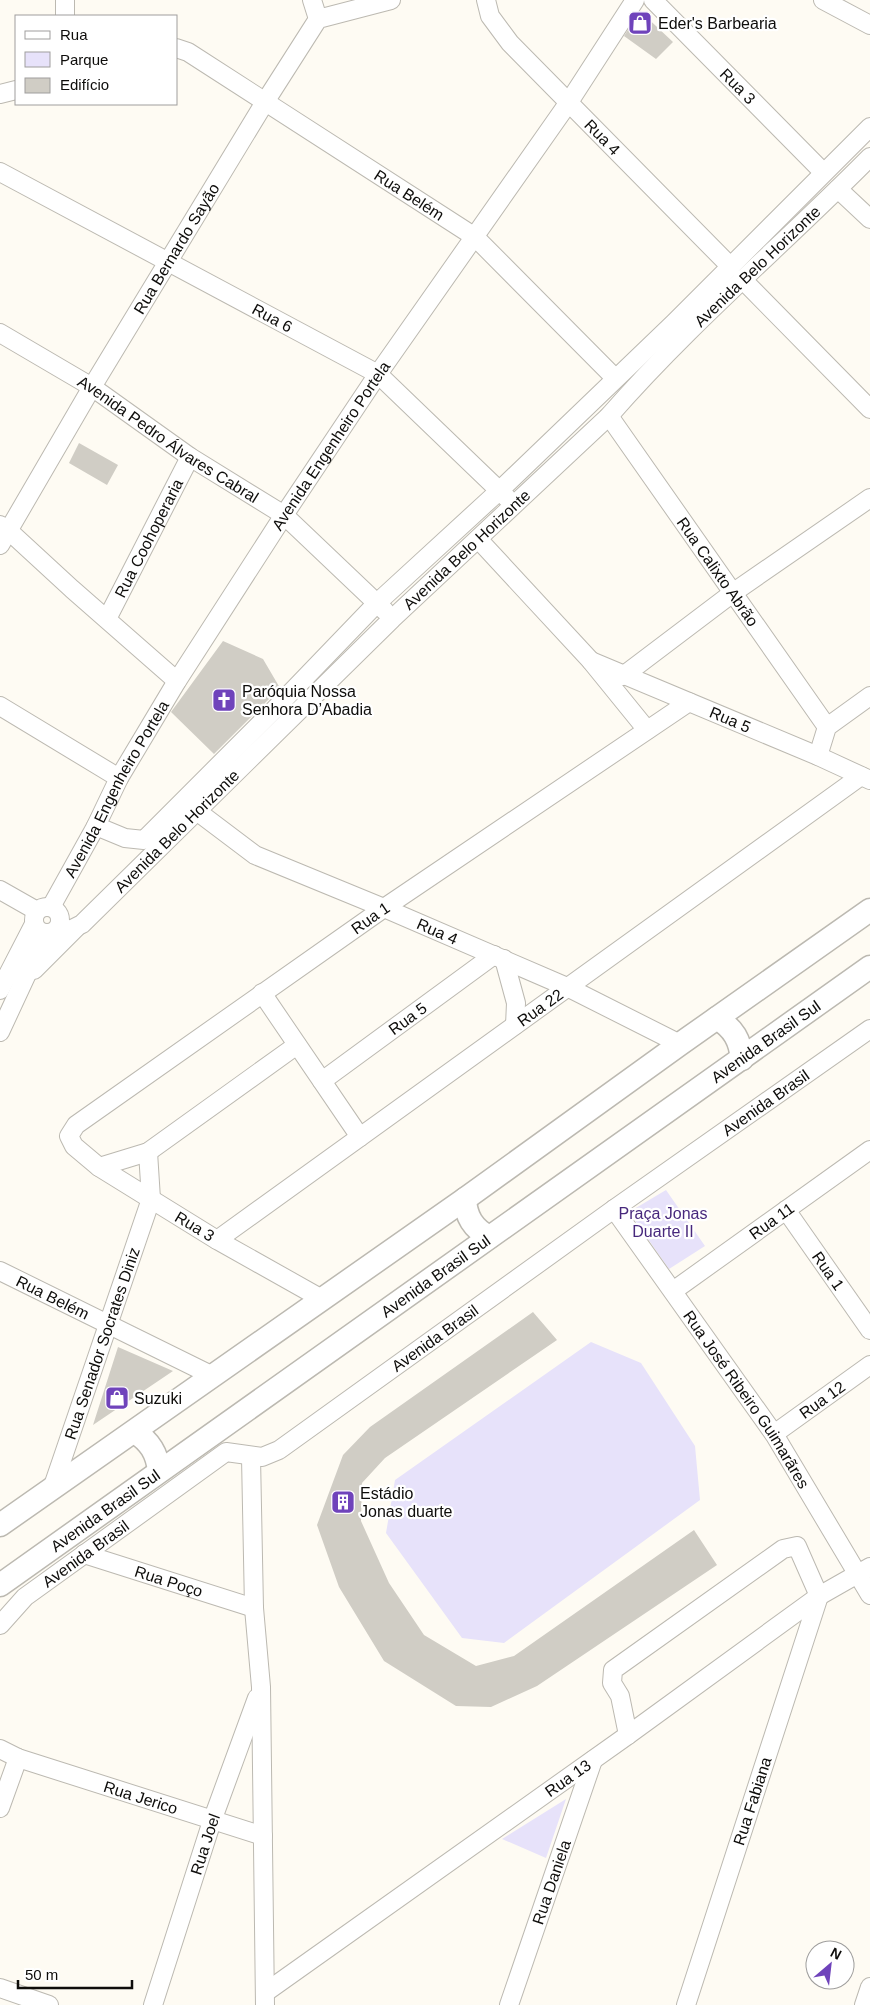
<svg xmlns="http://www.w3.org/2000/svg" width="870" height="2005" font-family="Arial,sans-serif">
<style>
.green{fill:#e7e2fa}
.building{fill:#d0cdc5}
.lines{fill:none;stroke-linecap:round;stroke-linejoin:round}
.minor-casing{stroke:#bcb9b1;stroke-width:20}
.major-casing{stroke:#bcb9b1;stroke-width:25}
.minor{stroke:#fff;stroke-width:18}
.major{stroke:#fff;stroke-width:22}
.labels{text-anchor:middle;stroke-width:4.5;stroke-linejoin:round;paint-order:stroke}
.poi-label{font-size:16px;fill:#0e0d0b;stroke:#fff;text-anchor:start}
.street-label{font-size:16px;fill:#0e0d0b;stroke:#fff}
.park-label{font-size:16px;fill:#47287c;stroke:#fff}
</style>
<rect width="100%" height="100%" fill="#fefbf3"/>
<path class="green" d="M666,1190l39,56 -36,23 -40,-57z
M591,1342l50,21 54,83 5,54 -196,143 -42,-5 -76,-105 9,-53z
M566,1799l-20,59 -44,-19z"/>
<path class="building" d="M640,11l33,31 -17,17 -32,-23z
M79,443l39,22 -11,20 -38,-22z
M223,641l40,18 17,29 -66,66 -43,-42z
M533,1312l24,28 -172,118 -23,25 -1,38 28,62 35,52 52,31 38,-10 180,-126 23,35 -180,121 -46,21 -35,-1 -72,-45 -45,-74 -22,-62 26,-70 27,-28z
M118,1347l55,24 -80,54z"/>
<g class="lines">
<g class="minor-casing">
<g id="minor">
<path d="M65,0v16"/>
<path d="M312,0l6,19"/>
<path id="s1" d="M486,0l4,16 20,27 220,223"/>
<path id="s2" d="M653,0l170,172"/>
<path d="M823,0l47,25"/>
<path id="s3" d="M176,48l12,4 287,185 140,141"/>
<path d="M0,94l16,-4"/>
<path id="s4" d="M0,172l378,202 129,124"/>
<path d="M838,189l32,30"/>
<path d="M742,279l128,130"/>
<path id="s5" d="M0,333l92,54 98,70 94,58 101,96"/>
<path id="s6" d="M609,416l218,311"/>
<path d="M0,525l9,6 63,58 105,92"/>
<path d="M478,539l113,122 56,69"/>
<path id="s7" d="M0,545l92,-158 173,-285 53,-83 73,-19"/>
<path id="s8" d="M107,619l83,-162"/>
<path id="s9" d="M591,661l227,95 52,24"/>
<path d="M623,676l111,-84 136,-94"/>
<path d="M0,706l119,72"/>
<path d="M818,756l9,-29 43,-31"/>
<path id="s10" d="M198,812l57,43 129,53 183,79 113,57"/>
<path d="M96,826l29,12 19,2 129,-129 104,-108 122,-112 175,-168 196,-196"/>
<path d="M0,890l37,21"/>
<circle cx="47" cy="920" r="13"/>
<path id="s11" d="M51,907l45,-81 23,-48 58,-97 107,-166 94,-141 191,-272 66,-102"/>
<path id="s12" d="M59,926l11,4 12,-6 310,-305 217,-203c81,-93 175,-172 261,-259"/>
<path d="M504,959l12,44 -1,22"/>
<path d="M34,970l42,-42"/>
<path d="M0,990l34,-66"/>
<path d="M262,993l98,144"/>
<path d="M0,1032l46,-99"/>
<path id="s13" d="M322,1081l172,-126"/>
<path d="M99,1167l49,-15 149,-107"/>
<path id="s14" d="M614,1209l160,225 96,161"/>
<path id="s15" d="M786,1210l84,120"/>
<path id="s16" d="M217,1240l644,-464"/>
<path id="s17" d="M0,1271l213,105"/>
<path id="s18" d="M673,1291l197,-141"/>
<path id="s19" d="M322,1299l-105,-59 -118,-73 -25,-21 -5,-10 7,-11 308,-217 305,-206"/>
<path id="s20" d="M774,1434l96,-69"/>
<path d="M251,1457l3,151 7,79 4,318"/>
<path id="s21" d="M52,1489l99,-290 -3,-47"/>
<path id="s22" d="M84,1554l170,54"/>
<path id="s23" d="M0,1625l25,-28 201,-145 36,5 17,-7 335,-241 256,-180"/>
<path d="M628,1735l-8,-39 -8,-13 1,-13 170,-121 14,-3 22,50 -133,409"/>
<path id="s24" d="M0,1749l18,9 245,78"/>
<path d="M0,1808l18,-50"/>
<path d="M0,1988l49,17"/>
<path id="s25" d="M266,1992l362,-257 191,-139 51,-29"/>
<path id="s26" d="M153,2005l59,-184 45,-123"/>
<path id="s27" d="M509,2005l84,-245"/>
<path d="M864,2005l6,-18"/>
</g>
</g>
<g class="major-casing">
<g id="major">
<path d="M717,1018c17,11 23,22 25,41"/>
<path d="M465,1199c1,18 8,29 24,38"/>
<path d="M135,1432c15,10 22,21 24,39"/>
<path d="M0,1525l465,-326 215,-155 190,-134"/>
<path id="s28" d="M0,1585l870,-618"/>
</g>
</g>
<use href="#minor" class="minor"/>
<use href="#major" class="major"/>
</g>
<defs>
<g id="shop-square" transform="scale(1.25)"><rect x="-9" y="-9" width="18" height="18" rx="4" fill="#6f43bb" stroke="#fff"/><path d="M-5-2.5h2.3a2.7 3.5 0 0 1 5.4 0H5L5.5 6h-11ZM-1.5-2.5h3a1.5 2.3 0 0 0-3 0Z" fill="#fff"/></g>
<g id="church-square" transform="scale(1.25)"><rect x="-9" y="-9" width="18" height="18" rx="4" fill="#6f43bb" stroke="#fff"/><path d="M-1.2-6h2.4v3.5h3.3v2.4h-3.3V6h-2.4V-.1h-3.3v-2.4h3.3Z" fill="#fff"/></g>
<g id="building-square" transform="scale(1.25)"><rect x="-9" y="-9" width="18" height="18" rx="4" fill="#6f43bb" stroke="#fff"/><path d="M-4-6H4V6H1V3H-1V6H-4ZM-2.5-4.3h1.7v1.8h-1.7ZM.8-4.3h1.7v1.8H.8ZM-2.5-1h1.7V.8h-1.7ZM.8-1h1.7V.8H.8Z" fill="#fff"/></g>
</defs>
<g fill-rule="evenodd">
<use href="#shop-square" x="640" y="23"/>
<use href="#church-square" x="224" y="700"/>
<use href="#shop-square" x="117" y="1398"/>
<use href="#building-square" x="343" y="1502"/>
</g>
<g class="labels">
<g class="poi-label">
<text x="658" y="29">Eder's Barbearia</text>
<text x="242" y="697">Paróquia Nossa<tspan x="242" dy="18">Senhora D’Abadia</tspan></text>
<text x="134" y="1404">Suzuki</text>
<text x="360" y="1499">Estádio<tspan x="360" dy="18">Jonas duarte</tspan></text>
</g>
<g class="street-label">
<text dy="6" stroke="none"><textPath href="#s2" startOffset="121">Rua 3</textPath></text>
<text dy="6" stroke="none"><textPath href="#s1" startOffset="182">Rua 4</textPath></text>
<text dy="6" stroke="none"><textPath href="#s3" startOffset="276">Rua Belém</textPath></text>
<text dy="6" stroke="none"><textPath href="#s7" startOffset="345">Rua Bernardo Sayão</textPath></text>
<text dy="6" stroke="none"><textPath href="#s12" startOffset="968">Avenida Belo Horizonte</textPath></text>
<text dy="6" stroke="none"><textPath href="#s4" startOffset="309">Rua 6</textPath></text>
<text dy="6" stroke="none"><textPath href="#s5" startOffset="199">Avenida Pedro Álvares Cabral</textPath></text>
<text dy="6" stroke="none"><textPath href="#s11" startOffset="540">Avenida Engenheiro Portela</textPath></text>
<text dy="6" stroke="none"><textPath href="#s8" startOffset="91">Rua Coohoperaria</textPath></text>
<text dy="6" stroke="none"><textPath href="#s12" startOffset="562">Avenida Belo Horizonte</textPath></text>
<text dy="6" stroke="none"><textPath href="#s6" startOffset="190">Rua Calixto Abrão</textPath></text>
<text dy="6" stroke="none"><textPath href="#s9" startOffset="151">Rua 5</textPath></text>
<text dy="6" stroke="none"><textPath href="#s11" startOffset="135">Avenida Engenheiro Portela</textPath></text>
<text dy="6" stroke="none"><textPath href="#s12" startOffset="158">Avenida Belo Horizonte</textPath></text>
<text dy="6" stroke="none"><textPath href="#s19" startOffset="676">Rua 1</textPath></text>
<text dy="6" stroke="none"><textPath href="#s10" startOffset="269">Rua 4</textPath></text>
<text dy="6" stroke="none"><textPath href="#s16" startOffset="398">Rua 22</textPath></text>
<text dy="6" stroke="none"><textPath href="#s13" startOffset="106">Rua 5</textPath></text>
<text dy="6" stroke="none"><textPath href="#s28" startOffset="939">Avenida Brasil Sul</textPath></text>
<text dy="6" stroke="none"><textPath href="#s23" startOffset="938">Avenida Brasil</textPath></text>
<text dy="6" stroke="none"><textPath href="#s18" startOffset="121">Rua 11</textPath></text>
<text transform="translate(195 1226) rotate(31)" y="6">Rua 3</text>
<text dy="6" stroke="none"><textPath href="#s15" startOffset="74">Rua 1</textPath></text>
<text dy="6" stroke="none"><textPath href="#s28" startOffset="534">Avenida Brasil Sul</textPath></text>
<text dy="6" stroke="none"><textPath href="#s17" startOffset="59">Rua Belém</textPath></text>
<text dy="6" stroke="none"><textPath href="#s23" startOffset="532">Avenida Brasil</textPath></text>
<text dy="6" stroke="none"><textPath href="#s21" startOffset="154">Rua Senador Socrates Diniz</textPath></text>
<text dy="6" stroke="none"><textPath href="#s14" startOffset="232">Rua José Ribeiro Guimarãres</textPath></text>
<text dy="6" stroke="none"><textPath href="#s20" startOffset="59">Rua 12</textPath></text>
<text dy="6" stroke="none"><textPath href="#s28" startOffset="129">Avenida Brasil Sul</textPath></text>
<text dy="6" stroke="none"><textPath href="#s23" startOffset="112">Avenida Brasil</textPath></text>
<text dy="6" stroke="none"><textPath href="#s22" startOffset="89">Rua Poço</textPath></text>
<text dy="6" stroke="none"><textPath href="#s25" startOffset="370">Rua 13</textPath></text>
<text dy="6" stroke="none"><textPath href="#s24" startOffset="149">Rua Jerico</textPath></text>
<text transform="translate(752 1801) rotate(-72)" y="6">Rua Fabiana</text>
<text dy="6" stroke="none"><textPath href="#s26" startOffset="169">Rua Joel</textPath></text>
<text dy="6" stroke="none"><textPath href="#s27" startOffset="130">Rua Daniela</textPath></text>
</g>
<g class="park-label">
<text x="663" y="1219">Praça Jonas<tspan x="663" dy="18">Duarte II</tspan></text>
</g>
</g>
<rect x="15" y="15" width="162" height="90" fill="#ffffff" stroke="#9f9e9d"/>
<rect x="25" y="31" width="25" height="8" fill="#ffffff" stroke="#9f9e9d"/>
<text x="60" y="40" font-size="15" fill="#0e0d0b">Rua</text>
<rect x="25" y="52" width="25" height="15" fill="#e7e2fa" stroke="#9f9e9d"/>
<text x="60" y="65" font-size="15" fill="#0e0d0b">Parque</text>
<rect x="25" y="78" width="25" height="15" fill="#d0cdc5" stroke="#9f9e9d"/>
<text x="60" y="90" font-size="15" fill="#0e0d0b">Edifício</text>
<g transform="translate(830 1965) rotate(28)"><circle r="24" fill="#ffffff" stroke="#9f9e9d"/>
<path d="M0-4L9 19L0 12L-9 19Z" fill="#6f43bb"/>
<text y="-8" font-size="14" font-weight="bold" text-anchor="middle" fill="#0e0d0b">N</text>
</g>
<path d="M18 1980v8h114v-8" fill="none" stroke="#0e0d0b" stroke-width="2.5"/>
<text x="25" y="1980" font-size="15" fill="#0e0d0b" stroke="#ffffff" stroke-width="4" paint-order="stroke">50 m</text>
</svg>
